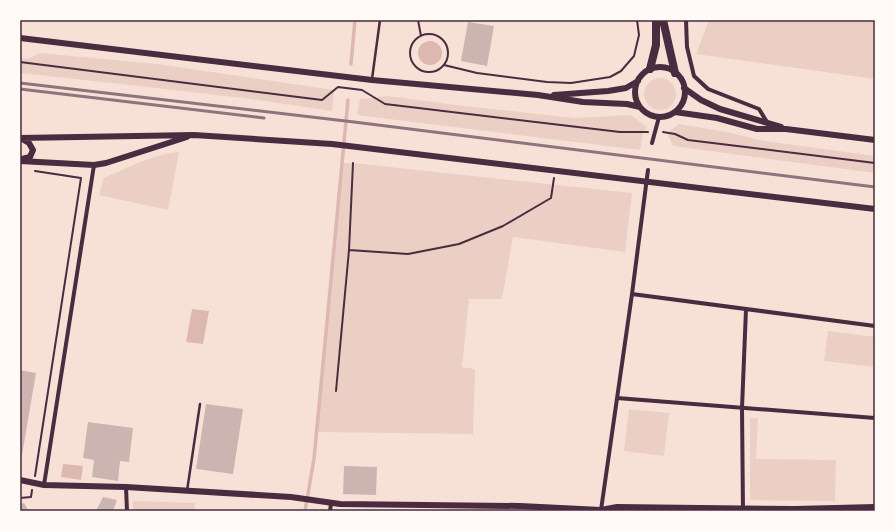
<svg xmlns="http://www.w3.org/2000/svg" width="895" height="531" font-family="'IBM Plex Sans',sans-serif">
<style>
.green{fill:#ebcfc5}
.water{fill:#dcb8b0}
.lines{fill:none;stroke-linecap:round;stroke-linejoin:round}
.stream{stroke:#dcb8b0;stroke-width:3.5}
.building{fill:#ccb4b1}
.path{stroke:#4a2c40;stroke-width:2}
.service{stroke:#4a2c40;stroke-width:2.5}
.minor{stroke:#4a2c40;stroke-width:4}
.tertiary{stroke:#4a2c40;stroke-width:6}
.trunk{stroke:#4a2c40;stroke-width:8}
.rail{stroke:#8f747c;stroke-width:3}
.neatline{fill:none;stroke:#4a2c40;stroke-width:1.5}
</style>
<rect width="100%" height="100%" fill="#f7e1d7"/>
<path class="green" d="M709,20h166v59l-179,-25z
M40,53l117,11 177,26 -2,21 -89,-13 -113,-13 -110,-12v-15l7,1z
M644 94a16 16 0 1 1 32 0a16 16 0 1 1-32 0Z
M388,96l76,10 110,12 57,-3 16,12 -4,5 -3,18 -283,-35 3,-16z
M679,124l53,9 27,7 116,16v17l-202,-27 -6,-13z
M179,152l-11,58 -69,-15 5,-17c24,-10 48,-24 75,-26z
M341,163h12l279,30 -7,59 -112,-15 -11,62h-33l-7,68 13,2 -2,65 -157,-2z
M828,331l47,6v30l-51,-6z
M629,409l40,4 -5,43 -40,-5z
M750,418h8l-2,41 80,1 -1,41 -85,-1z
M133,501l62,2v8h-62z"/>
<path class="water" d="M418 53a12 12 0 1 1 24 0a12 12 0 1 1-24 0Z
M192,309l17,2 -6,33 -17,-2z
M63,464l20,2 -2,14 -20,-3z"/>
<g class="lines">
<path class="stream" d="M351,64l4,-44
M305,511l9,-52 34,-359"/>
</g>
<path class="building" d="M468,22l26,4 -7,40 -26,-5z
M20,370l16,3 -14,82h-2z
M206,404l37,5 -10,65 -37,-5z
M88,422l45,6 -4,34 -9,-1 -2,20 -26,-4 2,-17 -11,-2z
M344,466l33,1 -1,28 -33,-1z
M103,497l14,3 -4,11h-17z
M24,503l5,8h-9v-7z"/>
<g class="lines">
<path class="path" d="M418,20l3,16
M410 53a19 19 0 1 1 38 0a19 19 0 1 1-38 0Z
M20,62l302,38 16,-13 24,3 23,14 235,28h28
M444,65l33,8 70,9 24,1 39,-6 11,-6 13,-15 5,-21 -2,-15
M663,132l12,2 13,6 187,23
M353,163l-4,87 59,4 51,-10 44,-18 48,-28 3,-20
M336,391l13,-141
M35,476l46,-298 -46,-7
M20,498l11,-1 1,-7"/>
<path class="service" d="M372,79l8,-59
M187,491l13,-87"/>
<path class="minor" d="M686,20l1,27 7,29 14,13 51,20 8,13
M652,143l7,-26
M632,294l243,32
M617,398l258,20
M44,485l50,-320
M126,487l1,24
M601,510l31,-216 16,-124
M330,511l1,-7
M743,511l-1,-103 4,-99"/>
<path class="tertiary" d="M20,38l352,42 166,15 45,7 44,2 13,3
M635 92a25 25 0 1 1 50 0a25 25 0 1 1-50 0Z
M684,88l17,12 19,9 61,18
M554,95l54,-4 18,-3 12,-7
M675,112l42,6 40,11h29l89,11
M20,138l174,-3 138,9 543,65
M22,159l8,-2 3,-7 -4,-7 -7,-4
M20,161l74,4 12,-2 81,-26
M20,480l24,5 82,2 165,10 49,7 180,2 81,4 16,-3 178,2 80,-2"/>
<path class="trunk" d="M663,20l12,53
M650,69l6,-24v-25"/>
<path class="rail" d="M20,83l334,39 521,65
M20,89l244,29"/>
</g>
<rect width="895" height="531" fill="none" stroke="#fffaf5" stroke-width="42"/>
<rect x="21" y="21" width="853" height="489" class="neatline"/>
</svg>
